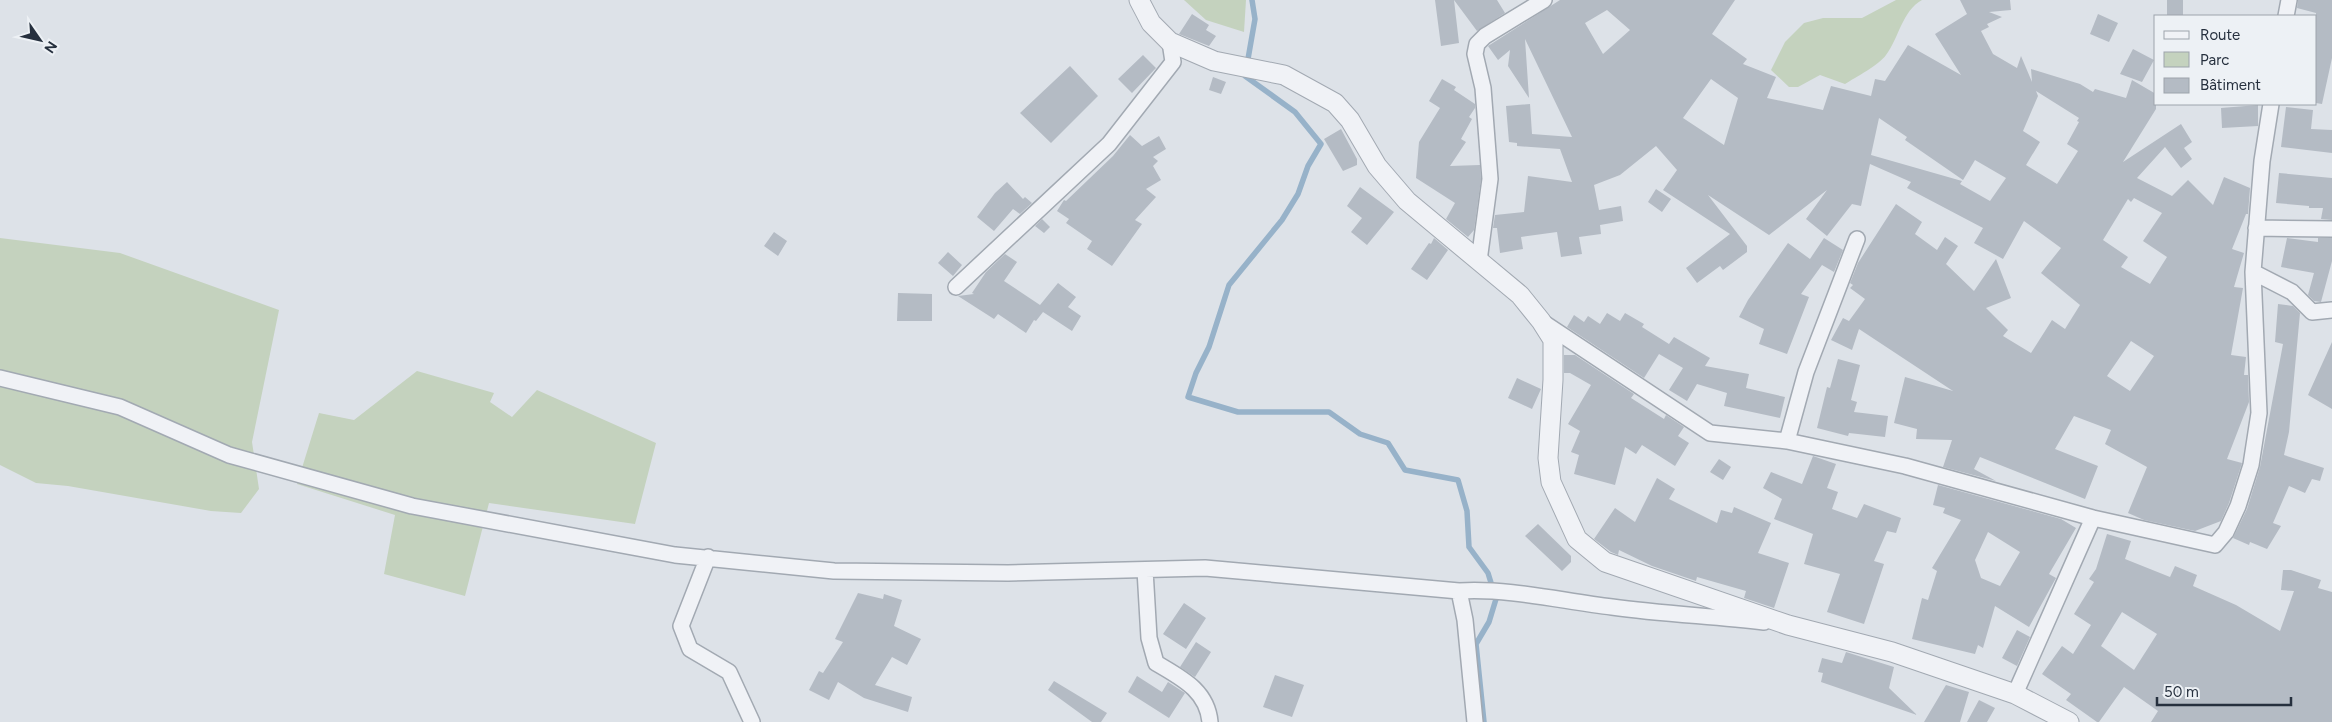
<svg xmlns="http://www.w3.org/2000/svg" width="2332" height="722" font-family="Figtree,sans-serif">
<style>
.green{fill:#c4d2be}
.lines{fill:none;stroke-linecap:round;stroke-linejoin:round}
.stream{stroke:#97b2c9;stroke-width:5.5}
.building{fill:#b4bbc4;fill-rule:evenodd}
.minor-casing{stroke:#a2a9b2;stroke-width:18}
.tertiary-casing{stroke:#a2a9b2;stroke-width:21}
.minor{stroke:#f0f2f6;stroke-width:15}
.tertiary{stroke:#f0f2f6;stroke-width:19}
</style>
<rect width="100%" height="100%" fill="#dde2e8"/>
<path class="green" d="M1184,0h62l-2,32 -38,-12z
M1896,0h26c-20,11 -23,38 -36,55 -7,10 -30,22 -41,29l-25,-9 -22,12h-9l-18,-17 14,-28 19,-19 19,-5h39z
M0,238l120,15 159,57 -27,132 7,47 -18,24 -30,-2 -143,-25 -32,-3 -36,-18z
M417,371l77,22 -4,9 22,15 25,-27 119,53 -21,81 -146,-21 -24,93 -81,-22 11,-59 -98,-31 22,-71 35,7z"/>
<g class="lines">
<path class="stream" d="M1252,0l3,19 -10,57 50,36 26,32 -13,22 -10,28 -16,26 -53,65 -20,62 -13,26 -8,24 50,15h91l31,22 28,9 17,27 53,10 9,31 2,36 19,26 8,26 -7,23 -13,22 8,78"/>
</g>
<path class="building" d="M1435,0h19l5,43 -18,3z
M1454,0h43l8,13 -28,18z
M1560,0h175l-23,34 35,25 -4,5 33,13 -9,21 56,12 8,-24 40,10 4,-17 10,2 23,-36 53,30 -26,-41 32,-20 -7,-14h50l1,10 -22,2 13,5 -15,7 2,3 -8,4 12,23 24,14 4,-12 11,26 -1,-13 49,15 13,8 2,-3 31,9 6,-18 24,14v15l-33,53 58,-38 11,18 -8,6 8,11 -11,9 -16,-21 -28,31 35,18 16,-16 25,25 11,-28 26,11 -2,26h-2l-14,35 12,4 -10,34 9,1 -12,67 15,2 -2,18h4l1,27 -22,57 15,4 -13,40 -8,18 -26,10 -51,-11 -16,-7 19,-46 -42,-23 6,-14 -37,-14 -19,33 43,17 -13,33 -105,-42 -6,12 22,12 -53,-14 9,-27 -36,-1 1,-10 -23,-6 11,-46 48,14 -94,-62 -7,21 -21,-10 12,-22 6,3 16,-22 -15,-11 3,-3 -3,-2 8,-20 38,-59 26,18 -7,12 22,16 8,-13 13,9 -12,18 28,27 22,-32 15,39 -25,10 22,22 -5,6 28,17 21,-33 13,9 15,-24 -39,-32 20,-25 -37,-27 -21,38 -29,-16 9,-15 -76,-40 4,-6 -41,-18 -9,42 -9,-2 -25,32 -21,-17 21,-29 -58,45 -61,-40 39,51v6l-24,18 -3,-4 -23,17 -11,-15 44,-34 -67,-44 14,-20 -21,-24 -36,29 -26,10 5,25 22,-4 2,15 -23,4 1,9 -22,3 3,17 -21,3 -4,-25 -36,5 2,12 -23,4 -3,-25h-4l2,-13 29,-3 4,-36 44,6 -12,-33 -43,-3v-3l-8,-1 -3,-36 24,-2 2,30 40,3 -47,-98 4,59 -21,-32 2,-16 -12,10 -10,-14zM1607,10l23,20 -27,24 -18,-31zM1711,79l27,19 -14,47 -41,-27zM2036,91l43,27 -2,3 2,1 -12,22 11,7 -21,33 -31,-19 14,-23 -17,-11 15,-35zM1879,118l28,19 -2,3 58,40 12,-20 31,18 -16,23 -30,-17 2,-3 -91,-26zM2134,198l28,15 -19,28 24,16 -17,27 -29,-17 7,-10 -25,-17 25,-41 3,3zM2131,341l23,15 -24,35 -23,-15z
M2167,0h16v16h-16z
M2298,0h34v58l-10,46 -6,-1v-90l-19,-5z
M1192,14l17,11 -3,5 10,6 -7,10 -30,-12z
M2098,14l20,9 -9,19 -19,-8z
M2133,49l21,11 -12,22 -22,-8z
M1143,55l13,13 -24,25 -14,-14z
M1070,66l28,30 -47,47 -31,-30z
M1213,77l13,5 -5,12 -12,-4z
M1442,79l14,8 -2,3 21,14v4l-6,9 3,2 -11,20 5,3 -16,24 30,-1 1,14 -7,51 -6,7 -22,-18 9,-16 -39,-25 3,-36 21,-34 -11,-7z
M2258,105v21l-36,2 -1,-20z
M2286,107l27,3 -2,19 21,1v23l-51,-6z
M1341,129l16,30v6l-14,6 -19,-32z
M1130,135l12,11 17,-10 7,13 -13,8 5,4 -5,5 8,14 -15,9 10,8 -21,23 7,4 -30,42 -25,-17 5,-8 -26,-18 3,-4 -12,-8 7,-11 2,1 47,-45z
M2279,173l53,5v42l-11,-1 2,-11h-14v-2l-33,-3z
M1007,182l16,17 2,-2 7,6 -12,11 -7,-5 -19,22 -17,-14 18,-24z
M1360,187l34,25 -27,33 -16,-13 11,-14 -15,-12z
M1656,189l15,10 -9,13 -14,-10z
M1042,219l8,8 -6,6 -9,-7z
M774,232l13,9 -9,15 -14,-10z
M1434,238l14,12 -21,30 -16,-11 18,-26 2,1z
M1824,238l19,12 -9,22 -12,-7 -21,29 8,3 -22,57 -28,-10 5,-15 -25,-12 9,-17 40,-57 22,16z
M2287,238l31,4v-4h14v23l-11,41 -7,-1 -6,-6 6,-22 -33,-6z
M948,252l14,13 -9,11 -15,-13z
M1005,254l12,8 -13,19 36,24 18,-22 18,14 -8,10 13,9 -9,15 -29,-19 -7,9 -2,-1 -8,13 -28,-19 -4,5 -36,-23 16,-2 -2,-1 14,-21z
M898,293l34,1v27h-35z
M2278,304l15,2 7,7 -11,119 -5,23 40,13 -4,13 -8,-2 -7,14 -16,-7 -16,37 8,3 -14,23 -17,-7 -1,3 -16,-7 14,-29 13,-42 23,-123 -8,-2z
M1607,313l13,8 5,-8 19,11 -2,3 27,17 5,-7 36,21 -5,8 44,8 -3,14 39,9 -5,21 -56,-12 3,-13 -30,-9 -10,17 -18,-11 14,-22 -24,-14 -15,24 -77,-51 7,-12 10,7 4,-6 12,8z
M2332,342v67l-24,-14z
M1564,355h11l59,39 -3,4 33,21 2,-4 18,12 -6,9 11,7 -14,23 -33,-21 -6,9 -11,-7 -10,38 -41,-11 5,-19 -8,-3 9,-21 -12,-7 23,-39 -21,-12h-6z
M1838,359l22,6 -9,35 6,2 -3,10 34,4 -3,21 -36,-4 -1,3 -31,-8 10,-41 3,1z
M1517,378l24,11 -9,20 -24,-11z
M1813,456l23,8 -9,24 11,4 -6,17 25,9 7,-14 37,14 -5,15 -9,-2 -13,30 10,3 -20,60 -37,-12 13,-38 -36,-10 9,-30 -39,-15 8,-20 -19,-11 8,-16 31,12z
M1719,459l12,8 -8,13 -13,-8z
M1657,478l18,11 -6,10 48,24 4,-13 11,3 2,-6 37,16 -13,30 31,10 -15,45 -30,-10 2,-7 -49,-14 -1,4 -44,-15 -33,-16 -1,5 -7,-3 -17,-13 21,-31 20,14z
M1938,485l123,34 15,9 -27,46 7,4 -27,49 -34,-21 -12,42 -5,-3 -3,9 -63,-15 10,-41 6,2 9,-29 -5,-3 29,-48 -18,-7 2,-5 -12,-3zM1988,532l32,20 -20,34 -19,-8 -6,-18z
M1538,524l33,32v6l-9,9 -37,-35z
M2107,534l24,7 -6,18 45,18 5,-11 22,9 -4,11 43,19 44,26 14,-40 -13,-1 2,-20h8l30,10 -3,8 14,4v130h-181l7,-11 -34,-24 -25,35h-2l-31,-22 5,-6 -29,-20 20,-28 11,8 18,-29 -17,-11 20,-32 -5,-3 7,-10zM2122,612l35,22 -23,36 -33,-24z
M858,593l25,6 1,-5 18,6 -8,26 27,13 -14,26 -15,-8 -17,28 37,12 -4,15 -44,-14 -26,-16 -9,18 -20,-10 10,-19 4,2 20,-31 -8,-3z
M1184,603l22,15 -20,31 -23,-15z
M2017,630l13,7 -13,29 -15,-8z
M1196,642l15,10 -16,25 -15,-10z
M1846,652l48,15 -5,21 28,27 -96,-33 2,-9 -5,-1 4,-14 20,5z
M1275,675l29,10 -12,32 -29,-10z
M1137,676l25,16 6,-10 17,11 -16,25 -41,-26z
M1054,681l53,32 -6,9h-9l-44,-32z
M1946,685l23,7 -9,30h-36z
M1979,700l16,8 -8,14h-20z"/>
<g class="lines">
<g class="minor-casing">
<path id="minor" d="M2286,16l3,-16
M2256,228l76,1
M1857,239l-51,133 -19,69 118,25 188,52 122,27 11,-13 12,-26 13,-41 8,-52 -6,-141 9,-111 9,-57
M1479,261l11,-82 -7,-91 -8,-34 2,-10 8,-8 59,-36
M2253,272l39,20 20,20 20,-2
M956,287l153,-143 64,-82 -3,-20
M1544,323l166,110 77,8
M0,378l120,29 109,48 183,51 263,49 159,16 174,2 197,-5 254,23c51,-3 102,10 153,16 50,7 101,9 152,15
M708,557l-27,69 9,23 39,23 23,50
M1145,570l4,68 7,25c25,15 51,27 54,59
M1459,591l6,29 10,102
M2015,694l78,-176"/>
</g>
<g class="tertiary-casing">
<path id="tertiary" d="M1139,0l12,23 19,19 44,19 70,14 51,28 15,17 27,46 30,35 113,94 21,26 12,19v40l-5,78 3,24 26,57 28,23 183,63 104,27 123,42 54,28"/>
</g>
<use href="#minor" class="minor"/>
<use href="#tertiary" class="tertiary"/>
</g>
<rect x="2154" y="15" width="162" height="90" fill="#edf1f5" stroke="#9da4ac"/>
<rect x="2164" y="31" width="25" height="8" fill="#f0f2f6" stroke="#9da4ac"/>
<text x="2200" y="40" font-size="15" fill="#26303e">Route</text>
<rect x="2164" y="52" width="25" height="15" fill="#c4d2be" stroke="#9da4ac"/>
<text x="2200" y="65" font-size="15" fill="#26303e">Parc</text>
<rect x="2164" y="78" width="25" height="15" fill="#b4bbc4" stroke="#9da4ac"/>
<text x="2200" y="90" font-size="15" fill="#26303e">Bâtiment</text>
<g transform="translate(40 40) rotate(124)" stroke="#edf1f5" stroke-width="4" paint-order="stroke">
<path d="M0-4L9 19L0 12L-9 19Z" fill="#26303e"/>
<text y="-8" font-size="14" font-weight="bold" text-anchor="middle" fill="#26303e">N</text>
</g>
<path d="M2157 697v8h134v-8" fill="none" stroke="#26303e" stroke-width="2.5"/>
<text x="2164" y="697" font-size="15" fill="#26303e" stroke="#edf1f5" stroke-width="4" paint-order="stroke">50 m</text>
</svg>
